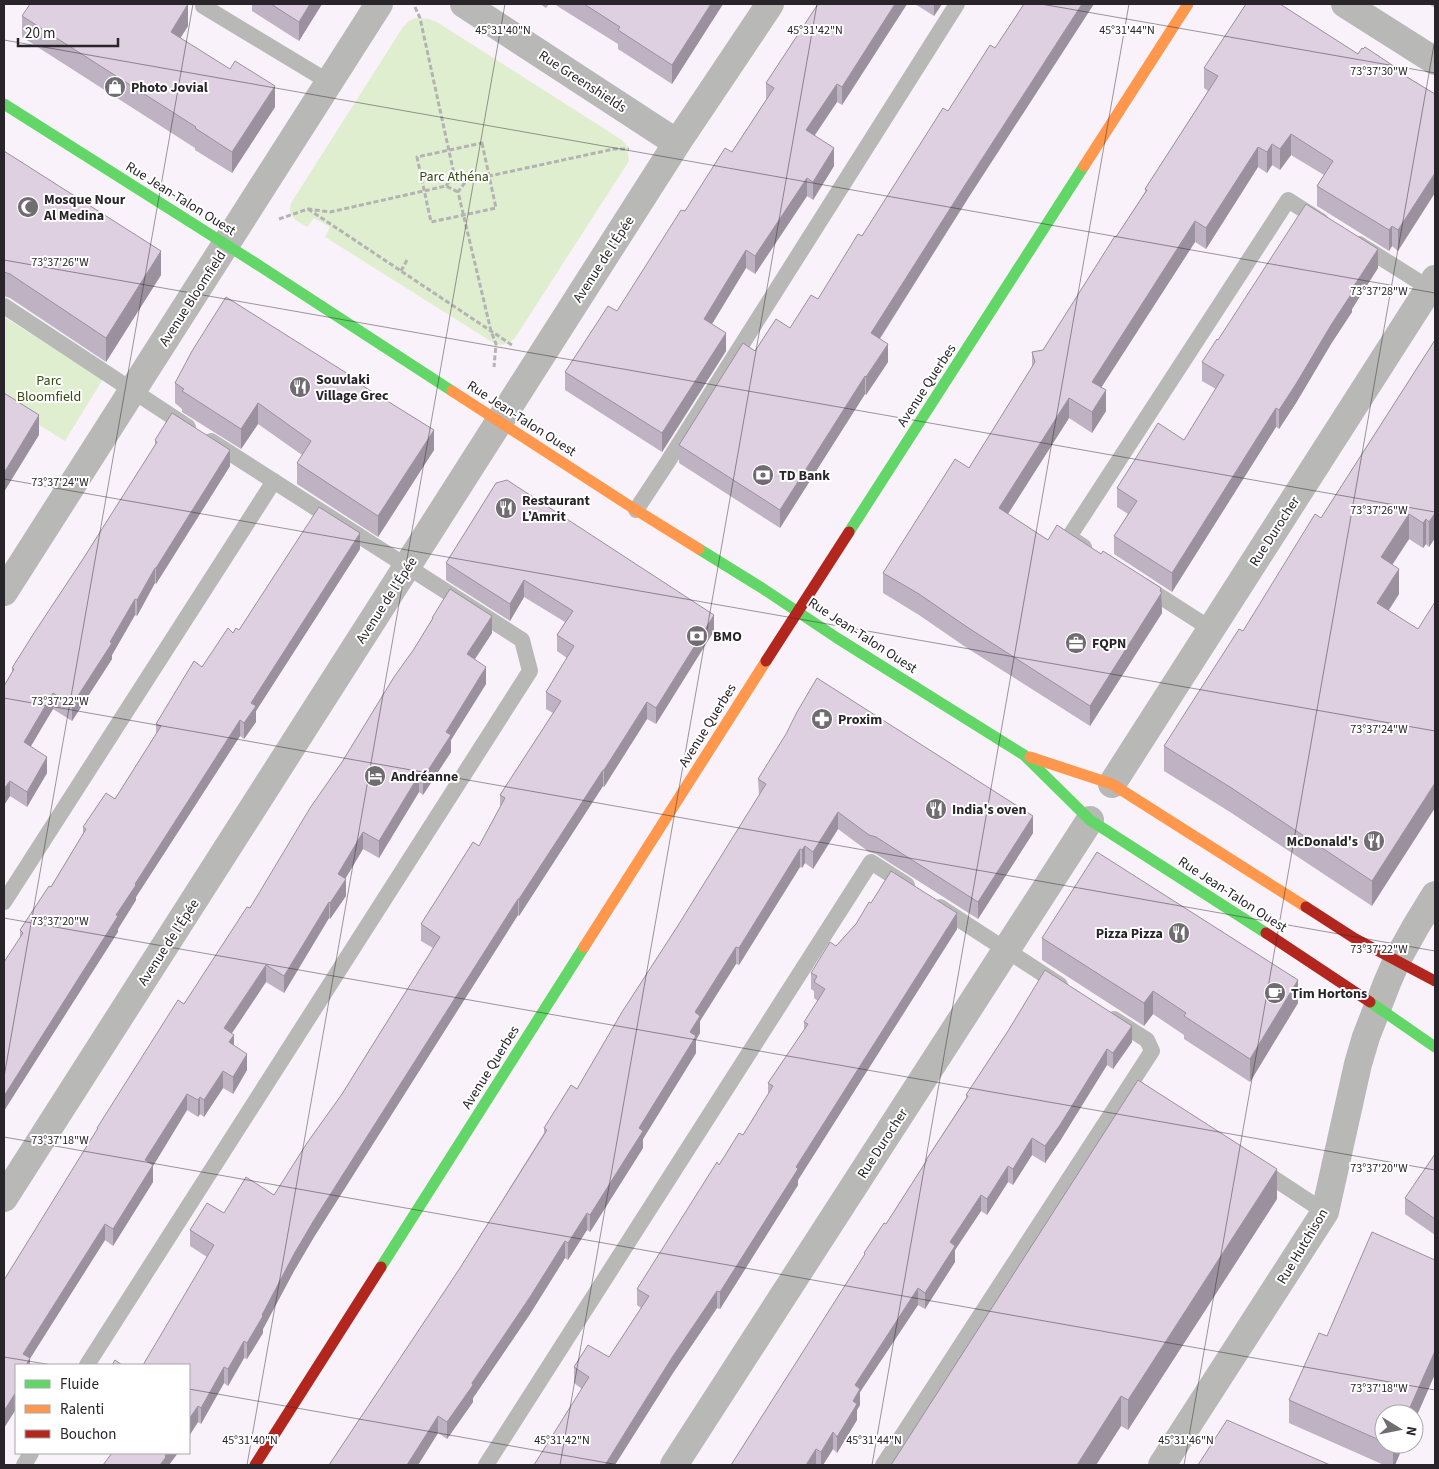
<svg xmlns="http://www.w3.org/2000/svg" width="1439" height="1469" font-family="'Source Sans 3',sans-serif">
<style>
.green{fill:#e0eed0}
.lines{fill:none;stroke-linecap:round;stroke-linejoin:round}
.path{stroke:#b4b2b3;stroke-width:3;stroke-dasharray:5 2.5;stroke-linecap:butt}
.lane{stroke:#b8b8b7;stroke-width:16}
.street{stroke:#b8b8b7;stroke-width:28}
.fast{stroke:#63d668;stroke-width:11}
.slow{stroke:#ff974d;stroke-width:11}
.jam{stroke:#b3261e;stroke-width:11}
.wall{fill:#bfb2c2}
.shaded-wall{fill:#9b919e}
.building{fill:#decfe1;stroke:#9b919e}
.ticks{fill:none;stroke:#282429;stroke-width:1;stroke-opacity:0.45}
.labels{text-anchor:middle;stroke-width:4;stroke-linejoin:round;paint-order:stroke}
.street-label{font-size:14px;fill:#282429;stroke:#fff}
.poi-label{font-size:14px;font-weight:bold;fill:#282429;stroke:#fff;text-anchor:start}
.park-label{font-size:14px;fill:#334c11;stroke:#fff}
.ticks-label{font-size:12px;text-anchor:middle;fill:#282429;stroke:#fff;stroke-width:4;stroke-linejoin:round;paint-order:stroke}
</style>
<rect width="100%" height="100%" fill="#f9f2fa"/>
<path class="green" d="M416,18l13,1 8,3 185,118 5,6 2,15 -114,177c-8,7 -14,9 -23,4l-167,-105 5,-10 -16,-9 -7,9c-10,-6 -20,-10 -16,-24l112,-176 6,-6z
M4,317l99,62 -38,62 -61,-38z"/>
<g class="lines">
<path class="path" d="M415,7l5,11 34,156 12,7 -8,11 33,139 5,13 -2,23
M482,143l14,65 -65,14 -14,-65z
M466,181l148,-32h15
M446,186l8,-12
M308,209l204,136
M279,219l29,-10 22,3 116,-26 12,6
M401,271l6,-11"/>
<path class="lane" d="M203,4v2l126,76
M1359,244l70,44
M4,306l184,121
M636,510l31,-47 290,-459
M1084,547l-15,-10 219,-337 33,21
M1144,586l67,43
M4,902l270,-421
M940,907l120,78
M1114,1019l33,21 5,11 -22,34
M1258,1168l67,44
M87,1365l443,-694 -8,-31 -311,-199
M24,1465l7,-12
M486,1465l385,-603 36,23
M883,1465l247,-380 9,5"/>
<path class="street" d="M464,4l213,139
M1345,4l90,57
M4,592l375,-588
M1112,784l323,-505
M4,1198l673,-1055 93,-139
M674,1465l416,-645
M1162,1465l163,-253 33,-148 8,-27 21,-54 10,-23 19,-34 19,-31"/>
<path class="fast" d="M4,104l248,157 200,130
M849,532l235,-366
M699,549l63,39 75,50 187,117 66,65 176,113
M1370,1002l65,45
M381,1267l203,-320"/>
<path class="slow" d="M1084,166l104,-162
M452,391l184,119 63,39
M1030,757l82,27 194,123
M584,947l182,-286"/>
<path class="jam" d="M766,661l83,-129
M1306,907l48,31 81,43
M1266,933l104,69
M255,1465l126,-198"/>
</g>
<path class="wall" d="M252,4h70l-23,37 -47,-30z
M540,4h9l-3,4z
M554,4h169l-51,80 -54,-35v-5z
M818,4h89l-65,101 -5,-3 -22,33 19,31 -21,34 -6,-4 -52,78 -9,-6 -34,56 14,27 -64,101 -97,-62v-18l52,-61 68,-100 47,-59 34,-52v-17z
M915,4h27l-8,12z
M1429,4h6v4z
M22,16l166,10 -8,12 95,69 -43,66 -37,-23v-2l-173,-111z
M995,48l-28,152 -87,139 8,23 -22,33 -1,-1 -85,134 -101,-65v-18l76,-94 35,-23 28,-29 130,-188z
M1358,54l40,17 37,23 -37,157 -6,-5 -3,5 -72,-45v-20l7,-11 -33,-20 -11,15 -8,-5 -5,8 -9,-6 -52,82 -11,-7 -94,145 5,24 -14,22 -23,-15 -61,96 40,26 53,14 60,38 1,21 -72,113 -123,-78 -48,-33 -36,-22v-20l86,-105 63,-101v-15l11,-2 102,-158v-3l63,-98 -4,-3v-20z
M4,151l157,124 -55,87 -96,-64 -6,-2z
M1378,268l-26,41v3l-21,32 -35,59 -17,26 -3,-2 -104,165 -58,-38v-18l14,-22 -11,-7v-19l67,-48 32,-51 -14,-8v-19l16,-22z
M1435,340v198l-6,9 -3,-3 -3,4 -14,-9 -17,26 7,29 -10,16 -17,296 -142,-94 -66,-41v-25l157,-228z
M348,377l86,73 -56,87 -81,-53v-21l5,-8 -44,-31 -17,25 -59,-37v-3l-7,-6v-20z
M155,440l75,26 -74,118 -1,-1 -18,33 -2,-1 -23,40v4l-40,62 -19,-12 -23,37 17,27 -20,34 -17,-11 -6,9v-119l8,-14v-4l71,-109 72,-113z
M496,483l218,148 -58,93 -9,-5 -43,68 -1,-1 -84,130 -1,-1 -204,322 -20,34 -31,58v4l-16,26 -3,-1 -16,28 -4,-3 -23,41 -3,-2 -9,14v-71l18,-108 -17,-11v-16l34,-17 50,-18 68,-101 91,-146 -12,-7v-17l58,-78 21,-39v-12l53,-82 -7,-4v-17l21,-34 -10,-7v-16l8,-13 -41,-25 -14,24 -64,-41v-17z
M360,549l-104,162v11l-12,17 -4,-3 -104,161v3l-18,29v3l-98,6v-8l31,-43 32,-53v-7l32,-28 41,-65v-10l46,-57 31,-34 6,-3z
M432,618l60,15 -17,26 11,25 -35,56v12l-28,43 -4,-3 -40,66 -16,-9 -18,30 1,17 -16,23 -1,-1 -45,75 -18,-11 -34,51 2,12 13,25 -14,24 -10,-6 -19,29 -4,-3 -2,3 -11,-7 -34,56v16l-40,64 -8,-6 -75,118v7h-14v44l-12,19v-148l93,-150v-2l87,-124 66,-96 92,-146 72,-113 18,-29z
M758,779l275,54 -55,86 -102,-65 -7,-2 -31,-23 -25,40 -8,-6 -3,5 -2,-1 -61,98 -3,-1 -36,57v12l-4,7v13l-53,86v9l-53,84 -3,-2 -19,30 -3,-2 -35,56 -57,84v4l-26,37 -9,-6 -20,32h-89l131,-197 84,-135v-5l33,-39 182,-293z
M871,903l86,26 -159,251v5l-78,124 -3,-1 -44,65 -42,66 -49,-50 -8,-6v-16l35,-10 32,-49 -4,-3v-16l82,-124 24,-30 25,-41v-11l36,-52v-9l14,-21 -4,-3v-7l-3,-2v-16l45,-49z
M1042,938l256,65 -48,79 -66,-43v-4l-31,-21 -9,12 -102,-66z
M1008,1031l124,11 -19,27 -6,-4 -47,76 -15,22 -13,-8 -19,30 -5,-3 -21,33 -6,-4 -26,39v12l-30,47 -7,-4 -58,87v13l-3,5v10l-20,33 -4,-4 -10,16h-92l133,-208v-4l22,-29 40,-62v-2l40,-62v-3z
M1435,1154v81l-30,-21v-16z
M1277,1199l-149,231 -7,-4 -25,39h-205z
M1435,1260v114l-21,48 -30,-8v30h20l-9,21h-11l-95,-42v-23l38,-64z"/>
<path class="shaded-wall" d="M188,4v22l-17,27v-21z
M310,4h12l-23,37v-19z
M711,4h12l-51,80v-19z
M895,4h12l-65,101v-18z
M934,4h8l-8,12z
M1082,4h12l-127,196 -96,152v-19l96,-151z
M837,84v18l-31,46v-18z
M275,86v21l-43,66v-21z
M1291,134v21l-11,15v-21z
M1272,144v21l-5,8v-21z
M1258,147v20l-52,82v-21z
M834,148v18l-21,34v-18z
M1435,173v20l-37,58v-21z
M807,178v18l-52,78v-18z
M1195,221v21l-103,160v-20z
M1392,226v20l-3,5v-21z
M1378,249v19l-26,41v3l-21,32 -35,59 -17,26v-19l71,-118z
M746,250v18l-42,69v-18z
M161,251v24l-55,87v-24z
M726,333v18l-64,101v-19z
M888,344v18l-22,33v-18z
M865,376v18l-85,134v-18z
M1106,390v21l-14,22v-21z
M1069,398v20l-70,110v-20z
M258,403v21l-17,25v-20z
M1276,408v19l-104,165v-19z
M39,415v20l-35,57v-19z
M434,430v20l-56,87v-21z
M230,450v16l-74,118v-16z
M1435,513v25l-6,9v-25z
M1409,514v25l-28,43v-25z
M1426,519v25l-3,4v-25z
M360,533v16l-104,162v11l-12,17v-16l7,-20z
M155,568v15l-18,33v-16z
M1399,569v25l-22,34v-25z
M524,580v17l-14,24v-17z
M1161,588l1,25 -72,113v-20z
M135,599v16l-23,40v4l-40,62v-16z
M714,615v16l-58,93v-16z
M492,616v17l-25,38v-17z
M486,667v17l-35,56v12l-28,43v-17l23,-46z
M53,693v16l-29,49v-16z
M647,702v17l-43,68v-17z
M240,720v16l-104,161v3l-18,29v3l-114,179v-15l131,-212z
M47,757v16l-20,34v-15z
M603,770v16l-84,130v-17z
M419,775v17l-40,66v-17z
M10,781v15l-6,9v-16z
M1435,783v25l-63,98v-25z
M838,812v17l-25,40v-17z
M1033,816v17l-55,86v-17z
M363,832v17l-25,42v-17z
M805,846v17l-3,5v-18z
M800,849v18l-61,98v-17z
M346,879v17l-16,23v-16z
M518,899v16l-204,322 -20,34 -31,58v4l-16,26v-16l47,-89 20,-34z
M329,902v16l-45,75v-17z
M957,913v16l-159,251v5l-78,124v-17l76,-125z
M736,947v17l-36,57v12l-4,7v13l-53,86v9l-53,84v-17l49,-87 51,-96 5,-20z
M266,965v17l-42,63v-17z
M1298,980v23l-48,79v-23z
M1153,991v23l-9,12v-23z
M1132,1026v16l-19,27v-16z
M234,1035v16l-5,-9z
M1107,1049v16l-47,76 -15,22v-17z
M247,1054v16l-14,24v-17z
M223,1071v17l-19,29v-17z
M187,1094v16l-34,56v16l-40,64v-17l32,-69z
M200,1097v17l-2,3v-17z
M1032,1138v17l-19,30v-16z
M1008,1166v16l-21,33v-16z
M1277,1169v30l-149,231v-30z
M981,1195v16l-26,39v12l-30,47v-16l25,-51z
M587,1213v17l-19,30v-17z
M105,1224v16l-79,125 -3,-11z
M565,1241v17l-35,56 -57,84v4l-26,37v-17l25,-39z
M918,1288v17l-58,87v13l-3,5v10l-20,33v-16l16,-36 2,-16z
M717,1291v17l-44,65 -58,92h-10l26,-42 42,-67z
M244,1341v17l-16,28v-17z
M1435,1351v23l-21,48v-8h-7z
M30,1358v7h-4z
M224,1367v16l-23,41v-16z
M16,1392v17l-12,19v-17z
M1121,1396v30l-25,39h-19z
M198,1406v16l-9,14v-17z
M438,1416v17l-20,32h-11z
M833,1432v17l-10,16h-2v-13z
M1394,1444h10l-9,21h-2v-19z
M816,1449v16h-10z
M167,1453h11l-9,12h-9z"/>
<path class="building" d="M30,4h158l-17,28 59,37 5,-8 40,25 -43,66 -37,-24 1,-1 -174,-111z
M271,4h39l-11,18z
M584,4h127l-39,61 -54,-35 2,-3z
M818,4h77l-53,83 -5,-3 -31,46 28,18 -21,34 -6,-4 -52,78 -9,-6 -42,69 22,14 -64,100 -97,-61 43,-66 9,5 64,-101 4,1 40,-63 7,4 42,-64 -8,-5z
M1024,4h58l-115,178 -96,151 17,11 -22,33 -1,-1 -85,134 -101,-65 64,-102 12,8 21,-32 14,9 21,-33 7,4 40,-65 4,2 81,-128 5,3 42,-66 5,3z
M1246,4h34l78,50 4,-6 1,1 2,-2 33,22 -1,2 38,23v79l-37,57 -6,-4 -3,4 -72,-44 16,-25 -42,-27 -11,15 -8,-5 -5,8 -9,-5 -52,81 -11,-7 -103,161 14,8 -14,22 -23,-14 -70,110 49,32 9,-15 44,29 2,-3 58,37 -1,3 2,1 -72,114 -123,-79 -48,-33 -36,-21 72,-114 14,9 66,-106 -3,-10 11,-2 72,-114 1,1 31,-47 -2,-1 73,-113 -14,-8z
M4,151l157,100 -55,87 -96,-64 -6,-2z
M1306,204l72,45 -28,43 2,1 -21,32 -35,59 -17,26 -3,-2 -104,165 -58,-37 23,-35 -20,-13 41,-65 26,17 40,-65 -22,-13 15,-23 1,1z
M226,297l122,77 -1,2 87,54 -56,86 -81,-53 14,-22 -53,-38 -17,26 -59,-38 2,-2 -9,-6 17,-32z
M1435,340v173l-6,9 -3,-3 -3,4 -14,-9 -28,43 18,12 -22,34 41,26 17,-27v181l-63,98 -142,-94 -66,-41 75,-117 4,2 72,-117 6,4z
M4,393l35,22 -35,58z
M172,413l58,37 -74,118h-1l-18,32 -2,-1 -25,43 2,1 -40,62 -19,-12 -29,49 23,15 -20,35 -17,-11 -6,8v-103l10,-17 -2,-1 22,-35 49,-74 74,-117 -2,-2z
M507,480l207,135 -58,93 -9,-6 -43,68h-1l-84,129h-1l-204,321 -20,34 -32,61 1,1 -16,27 -3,-2 -16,28 -4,-2 -23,41 -3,-2 -9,13v-54h-46l71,-120 -24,-15 17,-27 17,10 22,-36 28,18 33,-52 35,-49 98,-157 -19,-13 52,-82 6,4 26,-48 -5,-3 61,-94 -15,-9 28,-46 -17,-11 16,-24 -49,-31 -14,24 -64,-41 50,-80z
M319,507l41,26 -109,170 5,3 -12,17 -4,-3 -105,164 1,1 -20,30 2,1 -114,180v-134l19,-29 -3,-3 29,-44 2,1 35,-58 -3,-2 23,-34 9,6 46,-73 -5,-2 38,-63 8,6 26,-39 5,5 3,-5 3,2z
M450,589l42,27 -25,38 19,13 -40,65 5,3 -28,43 -4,-3 -40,66 -16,-9 -25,42 8,5 -16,24 -1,-1 -45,74 -18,-11 -42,63 10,7 -5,7 18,12 -14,23 -10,-6 -19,29 -4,-3 -2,3 -11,-6 -42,66 8,5 -40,64 -8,-5 -82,130 7,4 -4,7h-10v27l-12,19v-131l94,-152h-1l81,-128 6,4 63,-97 3,1 60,-100 32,-46 52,-85 20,-28 19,-31h-1z
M817,678l216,138 -55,86 -102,-65 -7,-2 -31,-23 -25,40 -8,-6 -3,4 -2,-1 -61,99 -3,-1 -41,65 5,4 -10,16 6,4 -57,92 4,3 -53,84 -3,-2 -19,30 -3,-2 -35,56 -58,86 1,2 -26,37 -9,-6 -31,49h-78l131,-197 87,-138 -3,-2 27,-43 6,4 45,-77 55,-85 89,-143 -8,-5 28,-45 11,-22z
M1097,852l201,128 -48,79 -66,-43 2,-3 -33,-22 -9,12 -102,-65z
M891,871l66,42 -161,254 2,2 -78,123 -3,-1 -44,65 -42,67 -26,42h-71l55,-88 -15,-10 14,-22 21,12 40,-61 -12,-7 80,-127 2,3 20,-32 4,2 30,-49 -5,-3 40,-59 -4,-2 21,-33 -11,-7 3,-6 -6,-3 19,-31 6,4 20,-22 13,-22 2,1z
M1045,970l87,56 -19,27 -6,-4 -47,76 -15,21 -13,-8 -19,31 -5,-3 -21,33 -6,-4 -31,47 5,4 -30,47 -7,-5 -63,97 5,4 -7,12 4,3 -20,33 -4,-5 -12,20 -5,-3 -10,16h-75l134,-211 -1,-1 20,-30 2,1 41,-64h-1l42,-64 -2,-1 42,-64z
M1138,1080l139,89 -149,231 -7,-4 -44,69h-186z
M1435,1154v65l-30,-21z
M1372,1232l63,28v91l-28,63h-23v28l-95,-42 30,-67 8,3z
M115,1360l7,5h-10z
M1227,1420l103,45h-132z
M112,1453h55l-2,3 1,1 -6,8h-57z"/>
<path class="ticks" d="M1041,4l394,69M4,40l1431,253M4,260l1431,252M4,479l1431,252M4,698l1431,253M4,918l1431,252M4,1077l189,-1073M4,1137l1431,253M4,1357l48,8M189,1389l430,76M247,1465l258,-1461M560,1465l257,-1461M872,1465l257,-1461M1184,1465l251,-1426"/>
<defs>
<g id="shop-disc" transform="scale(1.125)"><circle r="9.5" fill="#716c72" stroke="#fff"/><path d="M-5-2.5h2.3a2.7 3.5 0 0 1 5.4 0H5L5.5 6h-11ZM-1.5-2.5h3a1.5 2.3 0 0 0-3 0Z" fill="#fff"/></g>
<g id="mosque-disc" transform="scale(1.125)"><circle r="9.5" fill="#716c72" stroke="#fff"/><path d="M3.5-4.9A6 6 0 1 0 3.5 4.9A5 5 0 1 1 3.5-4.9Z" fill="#fff"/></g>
<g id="restaurant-disc" transform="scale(1.125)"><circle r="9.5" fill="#716c72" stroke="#fff"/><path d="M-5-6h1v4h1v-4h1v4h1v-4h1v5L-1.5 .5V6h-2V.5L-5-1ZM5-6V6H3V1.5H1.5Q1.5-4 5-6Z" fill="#fff"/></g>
<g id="bank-disc" transform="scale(1.125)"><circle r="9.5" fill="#716c72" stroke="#fff"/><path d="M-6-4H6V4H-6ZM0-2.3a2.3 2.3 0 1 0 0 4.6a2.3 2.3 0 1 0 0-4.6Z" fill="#fff"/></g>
<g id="office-disc" transform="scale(1.125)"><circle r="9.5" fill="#716c72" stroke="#fff"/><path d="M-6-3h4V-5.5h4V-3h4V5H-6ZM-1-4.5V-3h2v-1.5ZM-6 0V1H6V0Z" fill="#fff"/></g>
<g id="pharmacy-disc" transform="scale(1.125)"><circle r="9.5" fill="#716c72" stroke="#fff"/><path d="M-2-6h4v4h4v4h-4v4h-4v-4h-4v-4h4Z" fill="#fff"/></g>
<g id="hotel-disc" transform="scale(1.125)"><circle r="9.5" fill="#716c72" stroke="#fff"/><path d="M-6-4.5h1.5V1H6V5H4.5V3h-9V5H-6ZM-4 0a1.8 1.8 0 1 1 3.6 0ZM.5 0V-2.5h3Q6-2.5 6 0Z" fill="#fff"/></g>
<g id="cafe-disc" transform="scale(1.125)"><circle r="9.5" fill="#716c72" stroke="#fff"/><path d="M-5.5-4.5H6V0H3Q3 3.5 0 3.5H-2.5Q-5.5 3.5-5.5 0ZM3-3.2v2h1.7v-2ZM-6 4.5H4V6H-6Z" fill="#fff"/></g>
</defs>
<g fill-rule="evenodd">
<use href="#shop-disc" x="115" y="87"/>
<use href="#mosque-disc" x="28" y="207"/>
<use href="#restaurant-disc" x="300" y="387"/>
<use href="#bank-disc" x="763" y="475"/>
<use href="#restaurant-disc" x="506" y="508"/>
<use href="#bank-disc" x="697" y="636"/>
<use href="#office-disc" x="1076" y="643"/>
<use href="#pharmacy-disc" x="822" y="719"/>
<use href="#hotel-disc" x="375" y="776"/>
<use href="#restaurant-disc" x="936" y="809"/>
<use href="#restaurant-disc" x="1374" y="841"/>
<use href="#restaurant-disc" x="1179" y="933"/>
<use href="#cafe-disc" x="1275" y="993"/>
</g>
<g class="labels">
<g class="street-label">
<text transform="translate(583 81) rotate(33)" y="5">Rue Greenshields</text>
<text transform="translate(181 198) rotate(32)" y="5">Rue Jean-Talon Ouest</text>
<text transform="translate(603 259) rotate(-57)" y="5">Avenue de l'Épée</text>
<text transform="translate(192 298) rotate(-57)" y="5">Avenue Bloomfield</text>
<text transform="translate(926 385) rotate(-57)" y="5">Avenue Querbes</text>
<text transform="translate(522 418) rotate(33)" y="5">Rue Jean-Talon Ouest</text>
<text transform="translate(1274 531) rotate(-57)" y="5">Rue Durocher</text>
<text transform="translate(386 600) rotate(-57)" y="5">Avenue de l'Épée</text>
<text transform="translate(863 635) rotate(33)" y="5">Rue Jean-Talon Ouest</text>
<text transform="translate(707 725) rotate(-58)" y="5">Avenue Querbes</text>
<text transform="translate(1233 894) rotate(33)" y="5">Rue Jean-Talon Ouest</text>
<text transform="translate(168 942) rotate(-57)" y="5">Avenue de l'Épée</text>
<text transform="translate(490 1067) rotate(-58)" y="5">Avenue Querbes</text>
<text transform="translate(882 1143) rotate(-57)" y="5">Rue Durocher</text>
<text transform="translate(1302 1246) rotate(-59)" y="5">Rue Hutchison</text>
</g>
<g class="poi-label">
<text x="131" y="92">Photo Jovial</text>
<text x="44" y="204">Mosque Nour<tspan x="44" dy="16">Al Medina</tspan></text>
<text x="316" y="384">Souvlaki<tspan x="316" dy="16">Village Grec</tspan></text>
<text x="779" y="480">TD Bank</text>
<text x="522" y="505">Restaurant<tspan x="522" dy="16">L’Amrit</tspan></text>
<text x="713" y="641">BMO</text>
<text x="1092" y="648">FQPN</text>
<text x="838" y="724">Proxim</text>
<text x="391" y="781">Andréanne</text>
<text x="952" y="814">India's oven</text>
<text x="1358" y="846" text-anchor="end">McDonald's</text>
<text x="1163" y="938" text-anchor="end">Pizza Pizza</text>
<text x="1291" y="998">Tim Hortons</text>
</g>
<g class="park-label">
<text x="454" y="181">Parc Athéna</text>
<text x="49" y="385">Parc<tspan x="49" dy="16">Bloomfield</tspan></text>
</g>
</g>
<g class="ticks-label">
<text x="503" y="34">45°31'40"N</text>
<text x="815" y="34">45°31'42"N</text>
<text x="1127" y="34">45°31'44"N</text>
<text x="1379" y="75">73°37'30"W</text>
<text x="60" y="266">73°37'26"W</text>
<text x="1379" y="295">73°37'28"W</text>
<text x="60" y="486">73°37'24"W</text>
<text x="1379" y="514">73°37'26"W</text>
<text x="60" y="705">73°37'22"W</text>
<text x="1379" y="733">73°37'24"W</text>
<text x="60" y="925">73°37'20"W</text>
<text x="1379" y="953">73°37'22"W</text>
<text x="60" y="1144">73°37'18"W</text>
<text x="1379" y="1172">73°37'20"W</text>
<text x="1379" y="1392">73°37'18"W</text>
<text x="250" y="1444">45°31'40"N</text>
<text x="562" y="1444">45°31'42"N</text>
<text x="874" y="1444">45°31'44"N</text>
<text x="1186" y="1444">45°31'46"N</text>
</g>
<rect width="1439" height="1469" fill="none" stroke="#282429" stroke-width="10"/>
<rect x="15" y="1364" width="175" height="90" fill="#ffffff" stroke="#a9a7a9"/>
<rect x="25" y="1380" width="25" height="8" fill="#63d668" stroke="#a9a7a9"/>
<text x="60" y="1389" font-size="15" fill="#282429">Fluide</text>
<rect x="25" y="1405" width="25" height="8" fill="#ff974d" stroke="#a9a7a9"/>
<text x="60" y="1414" font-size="15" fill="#282429">Ralenti</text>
<rect x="25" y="1430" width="25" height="8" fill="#b3261e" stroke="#a9a7a9"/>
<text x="60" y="1439" font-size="15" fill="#282429">Bouchon</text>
<g transform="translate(1399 1429) rotate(100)"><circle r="24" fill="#ffffff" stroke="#a9a7a9"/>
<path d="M0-4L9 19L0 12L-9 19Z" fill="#716c72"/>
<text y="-8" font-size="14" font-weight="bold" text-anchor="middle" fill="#282429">N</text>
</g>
<path d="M18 38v8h100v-8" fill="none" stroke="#282429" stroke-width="2.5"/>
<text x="25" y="38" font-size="15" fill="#282429" stroke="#ffffff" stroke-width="4" paint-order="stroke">20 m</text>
</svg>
